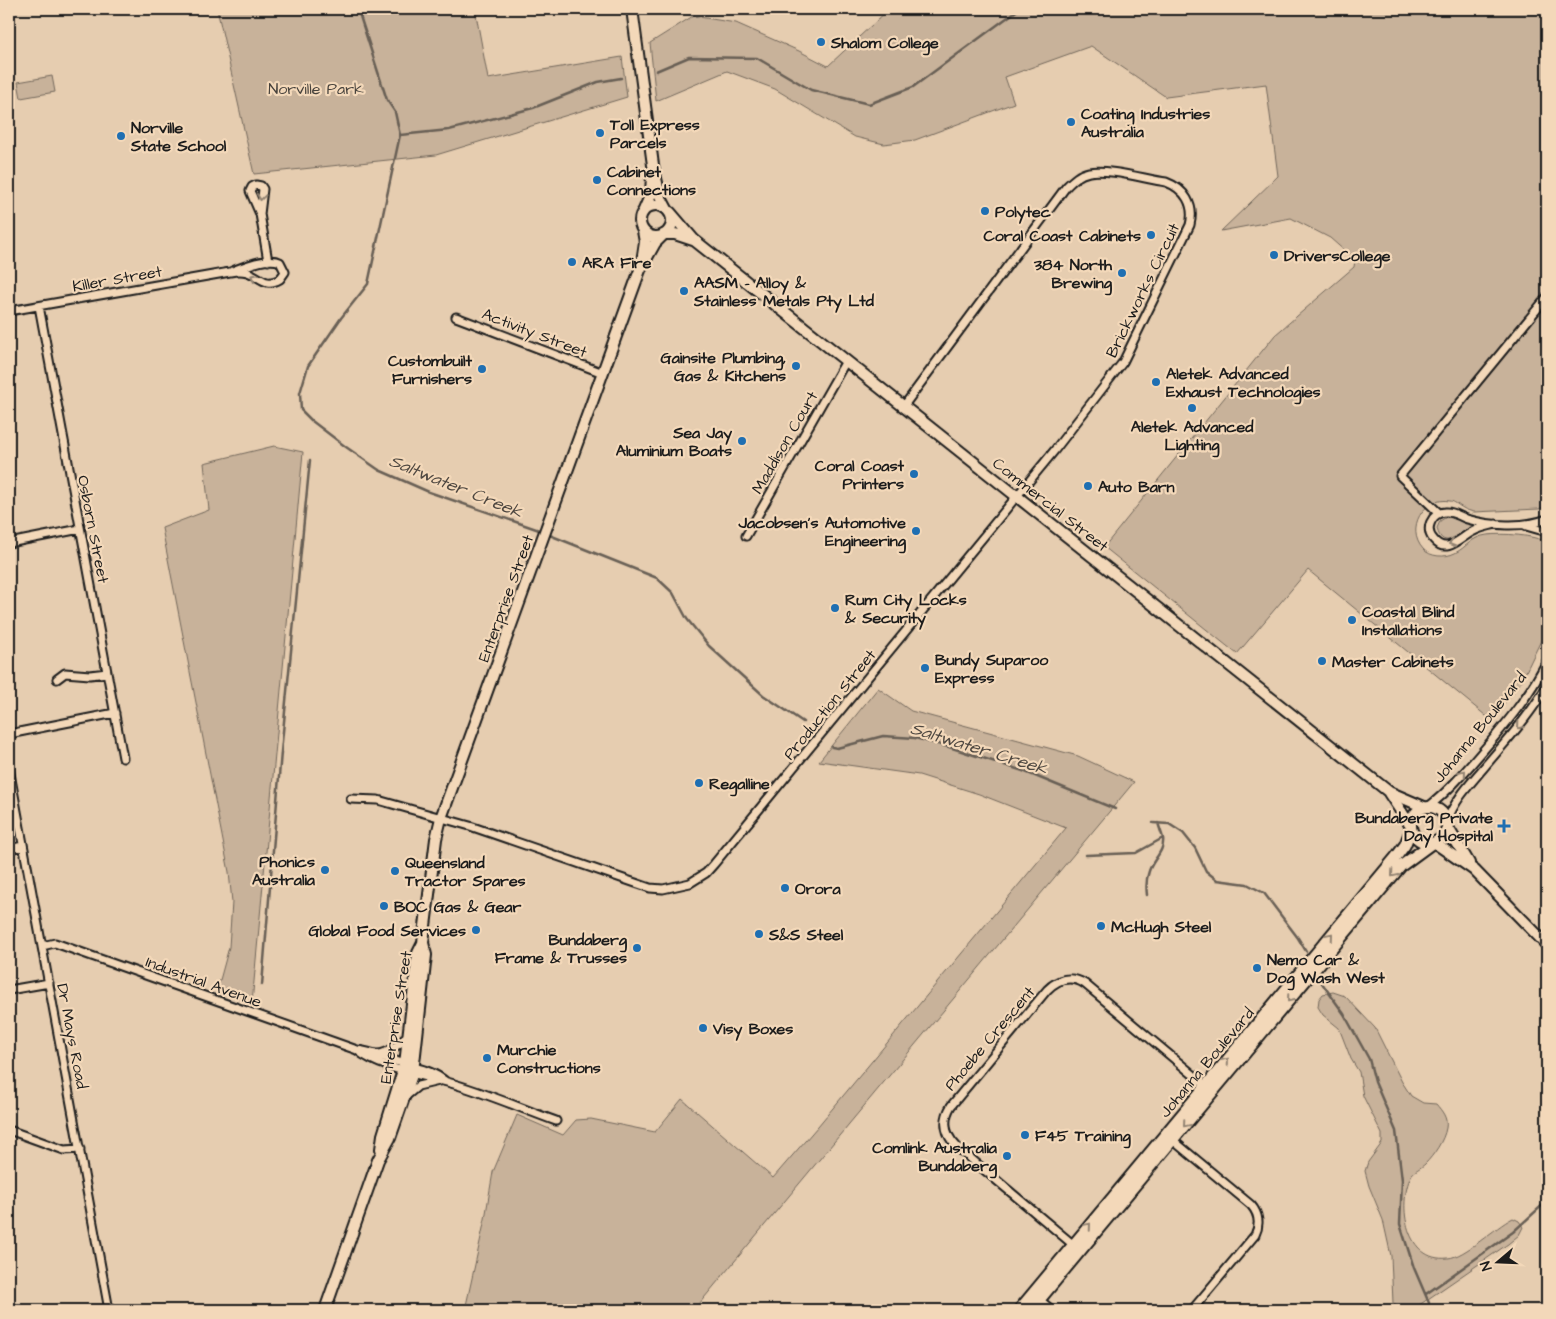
<svg xmlns="http://www.w3.org/2000/svg" width="1556" height="1319" font-family="'Architects Daughter',sans-serif">
<style>
.green{fill:#c8b29a;stroke:#72675b}
.lines{fill:none;stroke-linecap:round;stroke-linejoin:round}
.stream{stroke:#685f54;stroke-width:2.5}
.street-casing{stroke:#1c1c1c;stroke-width:11}
.secondary-casing{stroke:#1c1c1c;stroke-width:14}
.street{stroke:#f3d8b9;stroke-width:7}
.secondary{stroke:#f3d8b9;stroke-width:10}
.oneway{stroke:#928372}
.poi-dot{fill:#1f6fb2;stroke:#f3d8b9;stroke-width:2}
.labels{text-anchor:middle;stroke-width:4.5;stroke-linejoin:round;paint-order:stroke}
.poi-label{font-size:16px;font-weight:bold;fill:#1c1c1c;stroke:#f3d8b9;text-anchor:start}
.park-label{font-size:16px;fill:#47423c;stroke:#f3d8b9}
.street-label{font-size:16px;fill:#1c1c1c;stroke:#f3d8b9}
.water-label{font-size:18px;font-style:italic;fill:#4f4841;stroke:#f3d8b9}
</style>
<rect width="100%" height="100%" fill="#e6cdb0"/>
<filter id="ink" filterUnits="userSpaceOnUse"><feTurbulence type="fractalNoise" baseFrequency=".02" numOctaves="2"/><feDisplacementMap in="SourceGraphic" scale="10" xChannelSelector="R" yChannelSelector="G"/><feConvolveMatrix kernelMatrix="1 2 1 2 8 2 1 2 1" color-interpolation-filters="sRGB"/></filter>
<g filter="url(#ink)">
<path class="green" d="M217,9h258l13,70 134,-22 5,40 -191,58 -182,19z
M889,9h658v496l-8,4 -65,3c-4,-1 -8,-2 -11,-4 -4,-2 -9,-7 -13,-7 -27,-5 -45,28 -27,48 7,8 22,9 32,4 12,-6 16,-16 32,-18 17,-2 46,0 60,7v80l-1,8 -25,52 -30,38 -183,-150 -71,84 -133,-107 171,-212 79,-68 1,-7 -25,-22 -39,-20 -70,13 57,-55 -12,-92 -100,13 -75,-51 -86,31 9,26 -99,37 -31,4 -29,-7 -80,-48 -48,-18 -71,30 -6,-58 43,-27 43,7 63,28 29,15z
M52,76l3,16 -34,6 -3,-16z
M274,446l29,6 -51,551 -35,-12 12,-44 3,-45 -3,-30 -67,-344 47,-18 -5,-47z
M1448,516l17,6 13,2v2c-13,5 -36,28 -41,2l3,-7z
M878,688l33,23 167,45 56,26 -440,528h-229l20,-91 8,-47 24,-57 46,20 13,-15 15,-1 64,13 27,-33 91,79 45,-52 248,-298 -87,-34 -60,-19 -100,-14z
M1333,992l12,4 30,32 27,54 9,14 12,7 13,1c6,7 12,14 10,24 -2,12 -12,27 -21,36 -4,4 -12,7 -14,12 -14,29 -5,87 37,82 17,-1 47,-31 65,-40l6,3 4,6 -4,8 -11,9 -96,66h-11l-8,-7 -2,-47 -8,-36 -14,-34 -4,-15 3,-9 14,-19v-9l-19,-38 -4,-24 -8,-13 -12,-31 -16,-13 -5,-8 1,-8 4,-5z"/>
<g class="lines">
<path class="stream" d="M360,9v7l27,84 8,12 5,23 -32,149 -27,34 -33,48 -8,27 1,17 11,11 34,26 33,23 50,22 113,39
M656,71l33,-14 68,1 54,32 58,14 44,-17 106,-78
M400,135l49,-5 84,-22 65,-26 23,-4
M547,534l110,44 16,15 14,26 22,27 54,49 40,27
M832,747l5,1 46,-12 32,2 34,9 74,24 92,38
M1153,823l16,1 14,9 12,15 11,23 11,9 30,4 17,9 34,45 8,13
M1086,855l50,-2 27,-15 -5,-15
M1147,895c-1,-8 -1,-16 2,-24 4,-12 16,-20 14,-33
M1317,976l27,38 25,45 6,23 21,49 6,49 -2,44 14,44 15,35
M262,985l19,-233 29,-292
M1426,1294l87,-62 34,-31"/>
<g class="street-casing">
<path id="street" d="M260,214l3,-25 -2,-3 -5,-1 -4,2 -2,4 10,23 8,47
M39,306l84,452
M9,311l221,-39c5,-1 11,-2 17,0 13,4 18,16 33,7l5,-7 -5,-10c-11,-6 -38,5 -50,10
M456,317l147,56
M1439,513l-39,-37 147,-179
M1496,524c-7,2 -15,3 -22,7 -12,5 -27,25 -40,9 -10,-10 -3,-27 11,-28 9,-1 15,5 22,7 24,7 56,9 80,0
M1526,526l21,6
M746,536l100,-175
M9,543l71,-14
M57,679l8,-6 25,2 17,-2
M9,734l106,-21
M9,768l100,542
M351,799l27,1 92,26 180,62 13,1 27,-6 16,-10 8,-9 340,-413 69,-89 67,-137c5,-20 -5,-36 -24,-43 -21,-3 -58,-14 -77,-10 -10,2 -16,8 -23,15l-163,220
M1428,807c23,-18 40,-39 59,-61 23,-27 44,-53 60,-85
M1447,821c8,-22 24,-38 39,-56 22,-26 44,-50 61,-79
M9,849l14,-3
M42,946l13,-3 302,107c14,1 28,8 42,12 16,6 33,8 46,19
M9,990l40,-7
M357,1050c21,18 64,25 90,32 37,10 73,26 109,39
M376,1054c10,1 27,-11 32,-20
M406,1096l12,-10 21,-5
M9,1130l55,20 16,-1
M1169,1137l82,68c8,9 9,20 4,30l-63,75
M1076,1247l-119,-100c-12,-12 -15,-26 -6,-41l96,-116c11,-11 24,-15 38,-6l124,104
M1037,1298l15,12"/>
</g>
<g class="secondary-casing">
<path id="secondary" d="M632,9l21,156 7,31 7,13
M640 221a16 16 0 1 1 32 0a16 16 0 1 1-32 0Z
M644,210l7,-16 1,-19
M670,212l24,28 695,552 35,15
M665,234h10l18,6
M642,262l3,-20 -2,-11
M1389,793l21,32
M1411 825a18 18 0 1 1 36 0a18 18 0 1 1-36 0Z
M1447,826l22,37
M1435,843l39,27 73,75
M381,1149l2,-14 22,-71 13,-111 5,-10
M325,1310l53,-150 12,-22 23,-66 13,-117 -3,-12 1,-9 12,-95 5,-21 199,-548 15,-27 8,-8
M1019,1310l377,-453 9,-12 6,-15
M1031,1310l370,-444 30,-22"/>
</g>
<use href="#street" class="street"/>
<use href="#secondary" class="secondary"/>
</g>
<defs><path id="oneway-chevron" d="M-2-3.5L2.5 0L-2 3.5" fill="none" stroke-width="1.6" stroke-linecap="round" stroke-linejoin="round" transform="scale(1.25)"/></defs>
<g class="oneway">
<use href="#oneway-chevron" transform="translate(261 197) rotate(98)"/>
<use href="#oneway-chevron" transform="translate(254 277) rotate(-149)"/>
<use href="#oneway-chevron" transform="translate(1452 543) rotate(161)"/>
<use href="#oneway-chevron" transform="translate(1520 726) rotate(131)"/>
<use href="#oneway-chevron" transform="translate(1463 773) rotate(-50)"/>
<use href="#oneway-chevron" transform="translate(1394 874) rotate(130)"/>
<use href="#oneway-chevron" transform="translate(1330 936) rotate(-50)"/>
<use href="#oneway-chevron" transform="translate(1290 999) rotate(130)"/>
<use href="#oneway-chevron" transform="translate(1226 1061) rotate(-50)"/>
<use href="#oneway-chevron" transform="translate(1186 1124) rotate(130)"/>
<use href="#oneway-chevron" transform="translate(1088 1226) rotate(-50)"/>
</g>
</g>
<g class="poi-dot">
<circle cx="821" cy="42" r="5"/>
<circle cx="1071" cy="122" r="5"/>
<circle cx="600" cy="133" r="5"/>
<circle cx="121" cy="136" r="5"/>
<circle cx="597" cy="180" r="5"/>
<circle cx="985" cy="211" r="5"/>
<circle cx="1151" cy="235" r="5"/>
<circle cx="1274" cy="255" r="5"/>
<circle cx="572" cy="262" r="5"/>
<circle cx="1122" cy="273" r="5"/>
<circle cx="684" cy="291" r="5"/>
<circle cx="796" cy="366" r="5"/>
<circle cx="482" cy="369" r="5"/>
<circle cx="1156" cy="382" r="5"/>
<circle cx="1192" cy="408" r="5"/>
<circle cx="742" cy="441" r="5"/>
<circle cx="914" cy="474" r="5"/>
<circle cx="1088" cy="486" r="5"/>
<circle cx="916" cy="531" r="5"/>
<circle cx="835" cy="608" r="5"/>
<circle cx="1352" cy="620" r="5"/>
<circle cx="1322" cy="661" r="5"/>
<circle cx="925" cy="668" r="5"/>
<circle cx="699" cy="783" r="5"/>
<path d="M1501.5 818.5h5v5h5v5h-5v5h-5v-5h-5v-5h5z"/>
<circle cx="325" cy="870" r="5"/>
<circle cx="395" cy="871" r="5"/>
<circle cx="785" cy="888" r="5"/>
<circle cx="384" cy="906" r="5"/>
<circle cx="1101" cy="926" r="5"/>
<circle cx="476" cy="930" r="5"/>
<circle cx="759" cy="934" r="5"/>
<circle cx="637" cy="948" r="5"/>
<circle cx="1257" cy="968" r="5"/>
<circle cx="703" cy="1028" r="5"/>
<circle cx="487" cy="1058" r="5"/>
<circle cx="1025" cy="1135" r="5"/>
<circle cx="1007" cy="1156" r="5"/>
</g>
<g class="labels">
<g class="poi-label">
<text x="831" y="48">Shalom College</text>
<text x="1081" y="119">Coating Industries<tspan x="1081" dy="18">Australia</tspan></text>
<text x="610" y="130">Toll Express<tspan x="610" dy="18">Parcels</tspan></text>
<text x="131" y="133">Norville<tspan x="131" dy="18">State School</tspan></text>
<text x="607" y="177">Cabinet<tspan x="607" dy="18">Connections</tspan></text>
<text x="995" y="217">Polytec</text>
<text x="1141" y="241" text-anchor="end">Coral Coast Cabinets</text>
<text x="1284" y="261">DriversCollege</text>
<text x="582" y="268">ARA Fire</text>
<text x="1112" y="270" text-anchor="end">384 North<tspan x="1112" dy="18">Brewing</tspan></text>
<text x="694" y="288">AASM - Alloy &amp;<tspan x="694" dy="18">Stainless Metals Pty Ltd</tspan></text>
<text x="786" y="363" text-anchor="end">Gainsite Plumbing,<tspan x="786" dy="18">Gas &amp; Kitchens</tspan></text>
<text x="472" y="366" text-anchor="end">Custombuilt<tspan x="472" dy="18">Furnishers</tspan></text>
<text x="1166" y="379">Aletek Advanced<tspan x="1166" dy="18">Exhaust Technologies</tspan></text>
<text x="1192" y="432" text-anchor="middle">Aletek Advanced<tspan x="1192" dy="18">Lighting</tspan></text>
<text x="732" y="438" text-anchor="end">Sea Jay<tspan x="732" dy="18">Aluminium Boats</tspan></text>
<text x="904" y="471" text-anchor="end">Coral Coast<tspan x="904" dy="18">Printers</tspan></text>
<text x="1098" y="492">Auto Barn</text>
<text x="906" y="528" text-anchor="end">Jacobsen's Automotive<tspan x="906" dy="18">Engineering</tspan></text>
<text x="845" y="605">Rum City Locks<tspan x="845" dy="18">&amp; Security</tspan></text>
<text x="1362" y="617">Coastal Blind<tspan x="1362" dy="18">Installations</tspan></text>
<text x="935" y="665">Bundy Suparoo<tspan x="935" dy="18">Express</tspan></text>
<text x="1332" y="667">Master Cabinets</text>
<text x="709" y="789">Regalline</text>
<text x="1493" y="823" text-anchor="end">Bundaberg Private<tspan x="1493" dy="18">Day Hospital</tspan></text>
<text x="315" y="867" text-anchor="end">Phonics<tspan x="315" dy="18">Australia</tspan></text>
<text x="405" y="868">Queensland<tspan x="405" dy="18">Tractor Spares</tspan></text>
<text x="795" y="894">Orora</text>
<text x="394" y="912">BOC Gas &amp; Gear</text>
<text x="1111" y="932">McHugh Steel</text>
<text x="466" y="936" text-anchor="end">Global Food Services</text>
<text x="769" y="940">S&amp;S Steel</text>
<text x="627" y="945" text-anchor="end">Bundaberg<tspan x="627" dy="18">Frame &amp; Trusses</tspan></text>
<text x="1267" y="965">Nemo Car &amp;<tspan x="1267" dy="18">Dog Wash West</tspan></text>
<text x="713" y="1034">Visy Boxes</text>
<text x="497" y="1055">Murchie<tspan x="497" dy="18">Constructions</tspan></text>
<text x="1035" y="1141">F45 Training</text>
<text x="997" y="1153" text-anchor="end">Comlink Australia<tspan x="997" dy="18">Bundaberg</tspan></text>
</g>
<g class="park-label">
<text x="316" y="94">Norville Park</text>
</g>
<g class="street-label">
<text transform="translate(117 278) rotate(-10)" y="6">Killer Street</text>
<text transform="translate(1142 290) rotate(-64)" y="6">Brickworks Circuit</text>
<text transform="translate(535 332) rotate(21)" y="6">Activity Street</text>
<text transform="translate(784 442) rotate(-60)" y="6">Maddison Court</text>
<text transform="translate(1051 504) rotate(38)" y="6">Commercial Street</text>
<text transform="translate(94 529) rotate(79)" y="6">Osborn Street</text>
<text transform="translate(505 598) rotate(-70)" y="6">Enterprise Street</text>
<text transform="translate(829 704) rotate(-51)" y="6">Production Street</text>
<text transform="translate(1479 727) rotate(-51)" y="6">Johanna Boulevard</text>
<text transform="translate(204 981) rotate(20)" y="6">Industrial Avenue</text>
<text transform="translate(395 1017) rotate(-81)" y="6">Enterprise Street</text>
<text transform="translate(73 1036) rotate(79)" y="6">Dr Mays Road</text>
<text transform="translate(989 1038) rotate(-50)" y="6">Phoebe Crescent</text>
<text transform="translate(1206 1062) rotate(-50)" y="6">Johanna Boulevard</text>
</g>
<g class="water-label">
<text transform="translate(456 486) rotate(22)" y="6">Saltwater Creek</text>
<text transform="translate(979 748) rotate(17)" y="6">Saltwater Creek</text>
</g>
</g>
<rect width="1556" height="1319" fill="none" stroke="#f3d8b9" stroke-width="30"/>
<rect x="15" y="15" width="1526" height="1289" fill="none" stroke="#1c1c1c" stroke-width="2" filter="url(#ink)"/>
<g transform="translate(1498 1262) rotate(251)" stroke="#f3d8b9" stroke-width="4" paint-order="stroke">
<path d="M0-4L9 19L0 12L-9 19Z" fill="#1c1c1c"/>
<text y="-8" font-size="14" font-weight="bold" text-anchor="middle" fill="#1c1c1c">N</text>
</g>
</svg>
